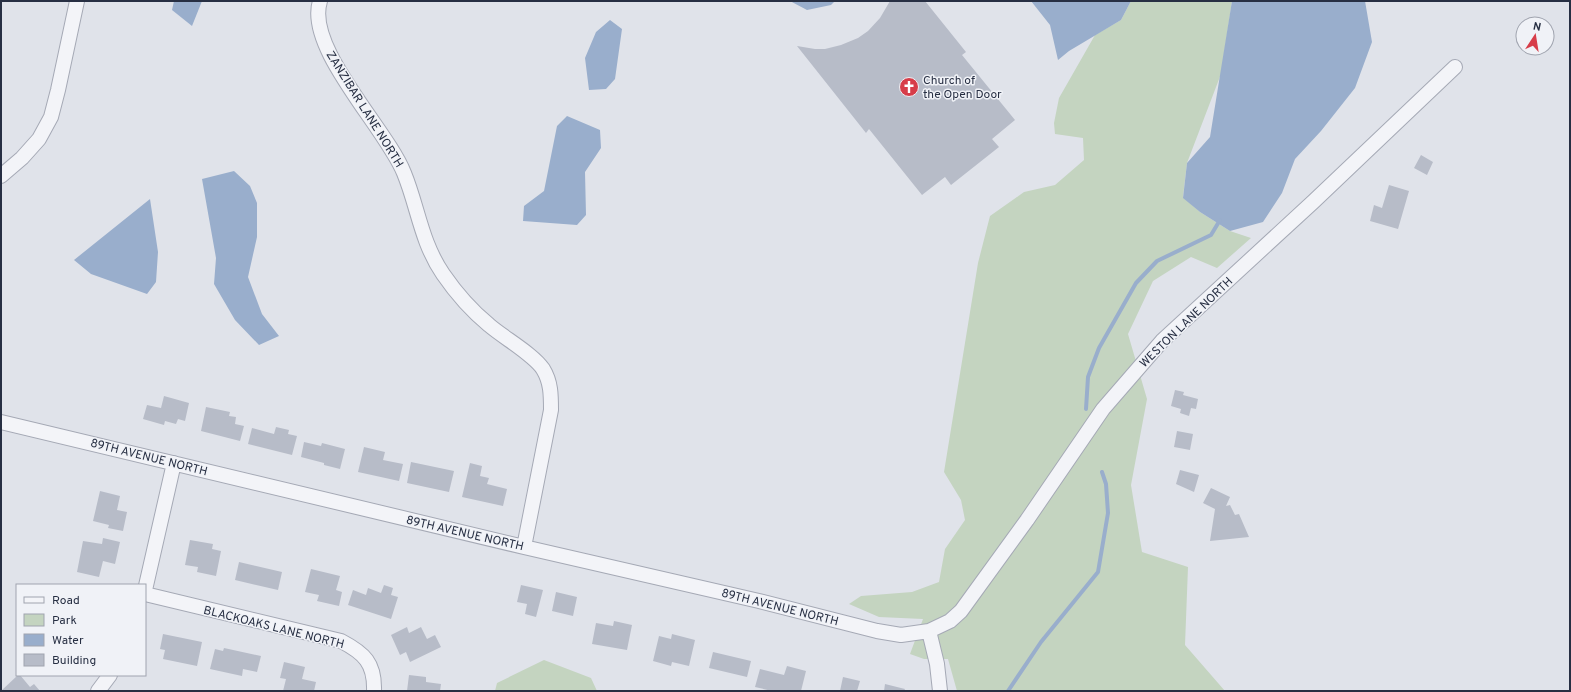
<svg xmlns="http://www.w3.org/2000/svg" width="1571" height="692" font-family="Overpass,sans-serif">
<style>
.green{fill:#c4d4c0}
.water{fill:#99aecc}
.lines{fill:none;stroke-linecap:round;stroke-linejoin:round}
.stream{stroke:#99aecc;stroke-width:4}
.building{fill:#b7bcc8}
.street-casing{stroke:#a5a9b5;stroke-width:16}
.street{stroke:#f3f4f8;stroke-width:14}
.labels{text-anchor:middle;stroke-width:3;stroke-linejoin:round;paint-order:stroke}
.poi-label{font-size:12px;fill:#272f43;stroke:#f0f2f7;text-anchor:start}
.street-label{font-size:12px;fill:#272f43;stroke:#f0f2f7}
</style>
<rect width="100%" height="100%" fill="#e0e3ea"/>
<path class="green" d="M1131,1h101l-11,73 -34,89 -4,34 17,15 30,19 21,7 -34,30 -26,-11 -38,24 -25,53 19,65 -16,86 11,67 46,15 -3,78 40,46h-268l-9,-32h-24l-14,-5 13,-35 -44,-2 -30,-13 12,-8 51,-4 27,-10 6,-33 20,-29 -4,-20 -17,-28 34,-209 12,-47 34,-24 31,-7 29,-25 -1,-22 -28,-4 -1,-11 5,-25 36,-63 26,-15z
M544,660l47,18 6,13h-102l2,-8z"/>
<path class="water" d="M174,1h28l-10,25 -20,-16z
M790,1h45l-4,4 -24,5z
M1031,1h100l-10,19 -52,31 -11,9 -8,-35z
M1232,1h133l7,41 -17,46 -34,43 -26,28 -13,34 -19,29 -33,9 -30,-19 -17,-14 4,-35 23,-26z
M610,20l12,9 -7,50 -9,10 -17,1 -4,-32 11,-26z
M567,116l33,14 1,18 -16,24 1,43 -9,10 -54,-4 1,-15 20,-15 13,-65z
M234,171l16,15 7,17v34l-9,40 14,37 17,22 -20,9 -24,-25 -21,-36 2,-26 -14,-79z
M150,199l8,53 -2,30 -9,12 -56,-20 -17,-14z"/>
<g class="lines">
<path class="stream" d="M1086,409l2,-32 11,-29 37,-65 21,-22 54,-26 9,-15
M1008,691l33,-49 57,-70 10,-59 -2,-29 -4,-12"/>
</g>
<path class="building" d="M890,1h35l41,51 -4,3 53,65 -23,19 7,8 -48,38 -6,-8 -23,18 -53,-66 -3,4 -69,-87 18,3h10l16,-4 17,-7 10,-7 12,-13z
M1421,155l12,7 -6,13 -13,-7z
M1389,185l20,6 -11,38 -28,-8 4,-16 8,3z
M1175,390l9,2 -1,3 15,4 -2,10 -5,-1 -2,8 -9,-3 1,-4 -10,-3z
M164,396l25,7 -4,18 -7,-2 -2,5 -11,-3 -1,4 -21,-6 4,-14 14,3z
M206,407l24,5 -1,4 7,1 -1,7 9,2 -4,15 -39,-10z
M276,427l13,3 -1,4 9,2 -5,19 -44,-11 4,-16 22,6z
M1177,431l16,3 -3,16 -16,-3z
M304,442l17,4 1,-3 23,6 -5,20 -16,-4v-2l-23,-6z
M364,447l21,5 -2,8 20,4 -4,17 -41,-9z
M411,462l43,9 -5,21 -42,-9z
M470,463l12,3 -2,10 9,2 -2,6 20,5 -4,17 -41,-9z
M1180,470l19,5 -5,17 -18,-8z
M1211,488l19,9 -4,9 4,-1 5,10 4,-1 10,23 -39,4 5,-32 -12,-6z
M100,491l20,5 -3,14 10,2 -4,19 -15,-3 1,-3 -16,-4z
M103,538l17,4 -5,22 -12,-3 -4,16 -22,-5 6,-31 19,3z
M190,540l23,4 -1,5 9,2 -5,25 -19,-4 1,-5 -13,-2z
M239,562l43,10 -4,18 -43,-10z
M311,569l29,7 -4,14 6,2 -3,14 -22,-5 2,-6 -14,-3z
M384,585l9,3 -2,7 7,2 -7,22 -43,-14 5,-15 13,5 2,-7 13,5z
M521,585l22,5 -7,27 -11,-3 2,-10 -10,-2z
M556,592l21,5 -4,19 -21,-5z
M614,621l18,4 -5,25 -35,-6 4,-21 17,3z
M407,627l2,6 12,-6 6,12 8,-4 6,12 -31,15 -4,-10 -6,3 -9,-20z
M163,634l39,8 -5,24 -34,-7 2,-9 -5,-1z
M672,634l23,6 -6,26 -17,-4 -1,4 -18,-5 6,-25 12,3z
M224,648l37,8 -4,16 -14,-3 -1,7 -32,-7 5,-20 8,2z
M713,652l38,9 -4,16 -38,-9z
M284,662l21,5 -3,12 14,3 -2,9h-31l3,-12 -6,-1z
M787,666l19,5 -5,20h-29l-17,-4 5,-18 24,6z
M18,675h2l10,12 4,-3 6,7h-39z
M409,675l17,2v5l15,2 -1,7h-33z
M843,677l17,4 -3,10h-17z
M885,684l20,5 -1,2h-20z"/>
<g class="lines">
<g class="street-casing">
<path id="street" d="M320,1c-15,47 66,127 84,172 14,34 17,69 39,101 13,19 29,37 46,51 15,13 44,29 54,44 8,13 8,26 8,41l-27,137
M1,176l21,-18 17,-19 12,-22 7,-27 19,-89
M1,422l523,125 235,54 118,30 24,4 28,-4 21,-10 11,-10 66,-91 76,-111 59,-68 151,-139 142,-135
M145,590l29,-127
M145,594l196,47c23,12 34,22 33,50
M929,631l8,33 3,27
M98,691l12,-16"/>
</g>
<use href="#street" class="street"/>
</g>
<defs>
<g id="church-disc" transform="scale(1)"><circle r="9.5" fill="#d73d49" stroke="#f0f2f7"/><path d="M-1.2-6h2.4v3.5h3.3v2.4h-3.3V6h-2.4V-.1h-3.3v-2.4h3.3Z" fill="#fff"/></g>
</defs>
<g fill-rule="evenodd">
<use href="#church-disc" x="909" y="87"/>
</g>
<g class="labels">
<g class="poi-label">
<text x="923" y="84">Church of<tspan x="923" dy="14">the Open Door</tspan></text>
</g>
<g class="street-label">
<text transform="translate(365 109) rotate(58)" y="4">ZANZIBAR LANE NORTH</text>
<text transform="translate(1186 322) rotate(-44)" y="4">WESTON LANE NORTH</text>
<text transform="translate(149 457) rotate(14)" y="4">89TH AVENUE NORTH</text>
<text transform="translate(465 533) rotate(13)" y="4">89TH AVENUE NORTH</text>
<text transform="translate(780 607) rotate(14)" y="4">89TH AVENUE NORTH</text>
<text transform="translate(274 627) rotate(14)" y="4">BLACKOAKS LANE NORTH</text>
</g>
</g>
<rect width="1571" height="692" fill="none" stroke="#272f43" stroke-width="4"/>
<rect x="16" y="584" width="130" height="92" fill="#f0f2f7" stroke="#a0a4af"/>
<rect x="24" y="597" width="20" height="6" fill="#f3f4f8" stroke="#a0a4af"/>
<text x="52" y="604" font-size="12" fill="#272f43">Road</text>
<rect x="24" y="614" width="20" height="12" fill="#c4d4c0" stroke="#a0a4af"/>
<text x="52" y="624" font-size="12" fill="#272f43">Park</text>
<rect x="24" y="634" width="20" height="12" fill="#99aecc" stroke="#a0a4af"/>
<text x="52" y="644" font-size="12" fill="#272f43">Water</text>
<rect x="24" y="654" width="20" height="12" fill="#b7bcc8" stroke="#a0a4af"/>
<text x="52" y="664" font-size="12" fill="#272f43">Building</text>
<g transform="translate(1535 36) rotate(12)"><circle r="19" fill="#f0f2f7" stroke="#a0a4af"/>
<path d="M0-3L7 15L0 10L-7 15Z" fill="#d73d49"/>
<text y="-6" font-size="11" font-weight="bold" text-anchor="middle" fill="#272f43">N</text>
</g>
</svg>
